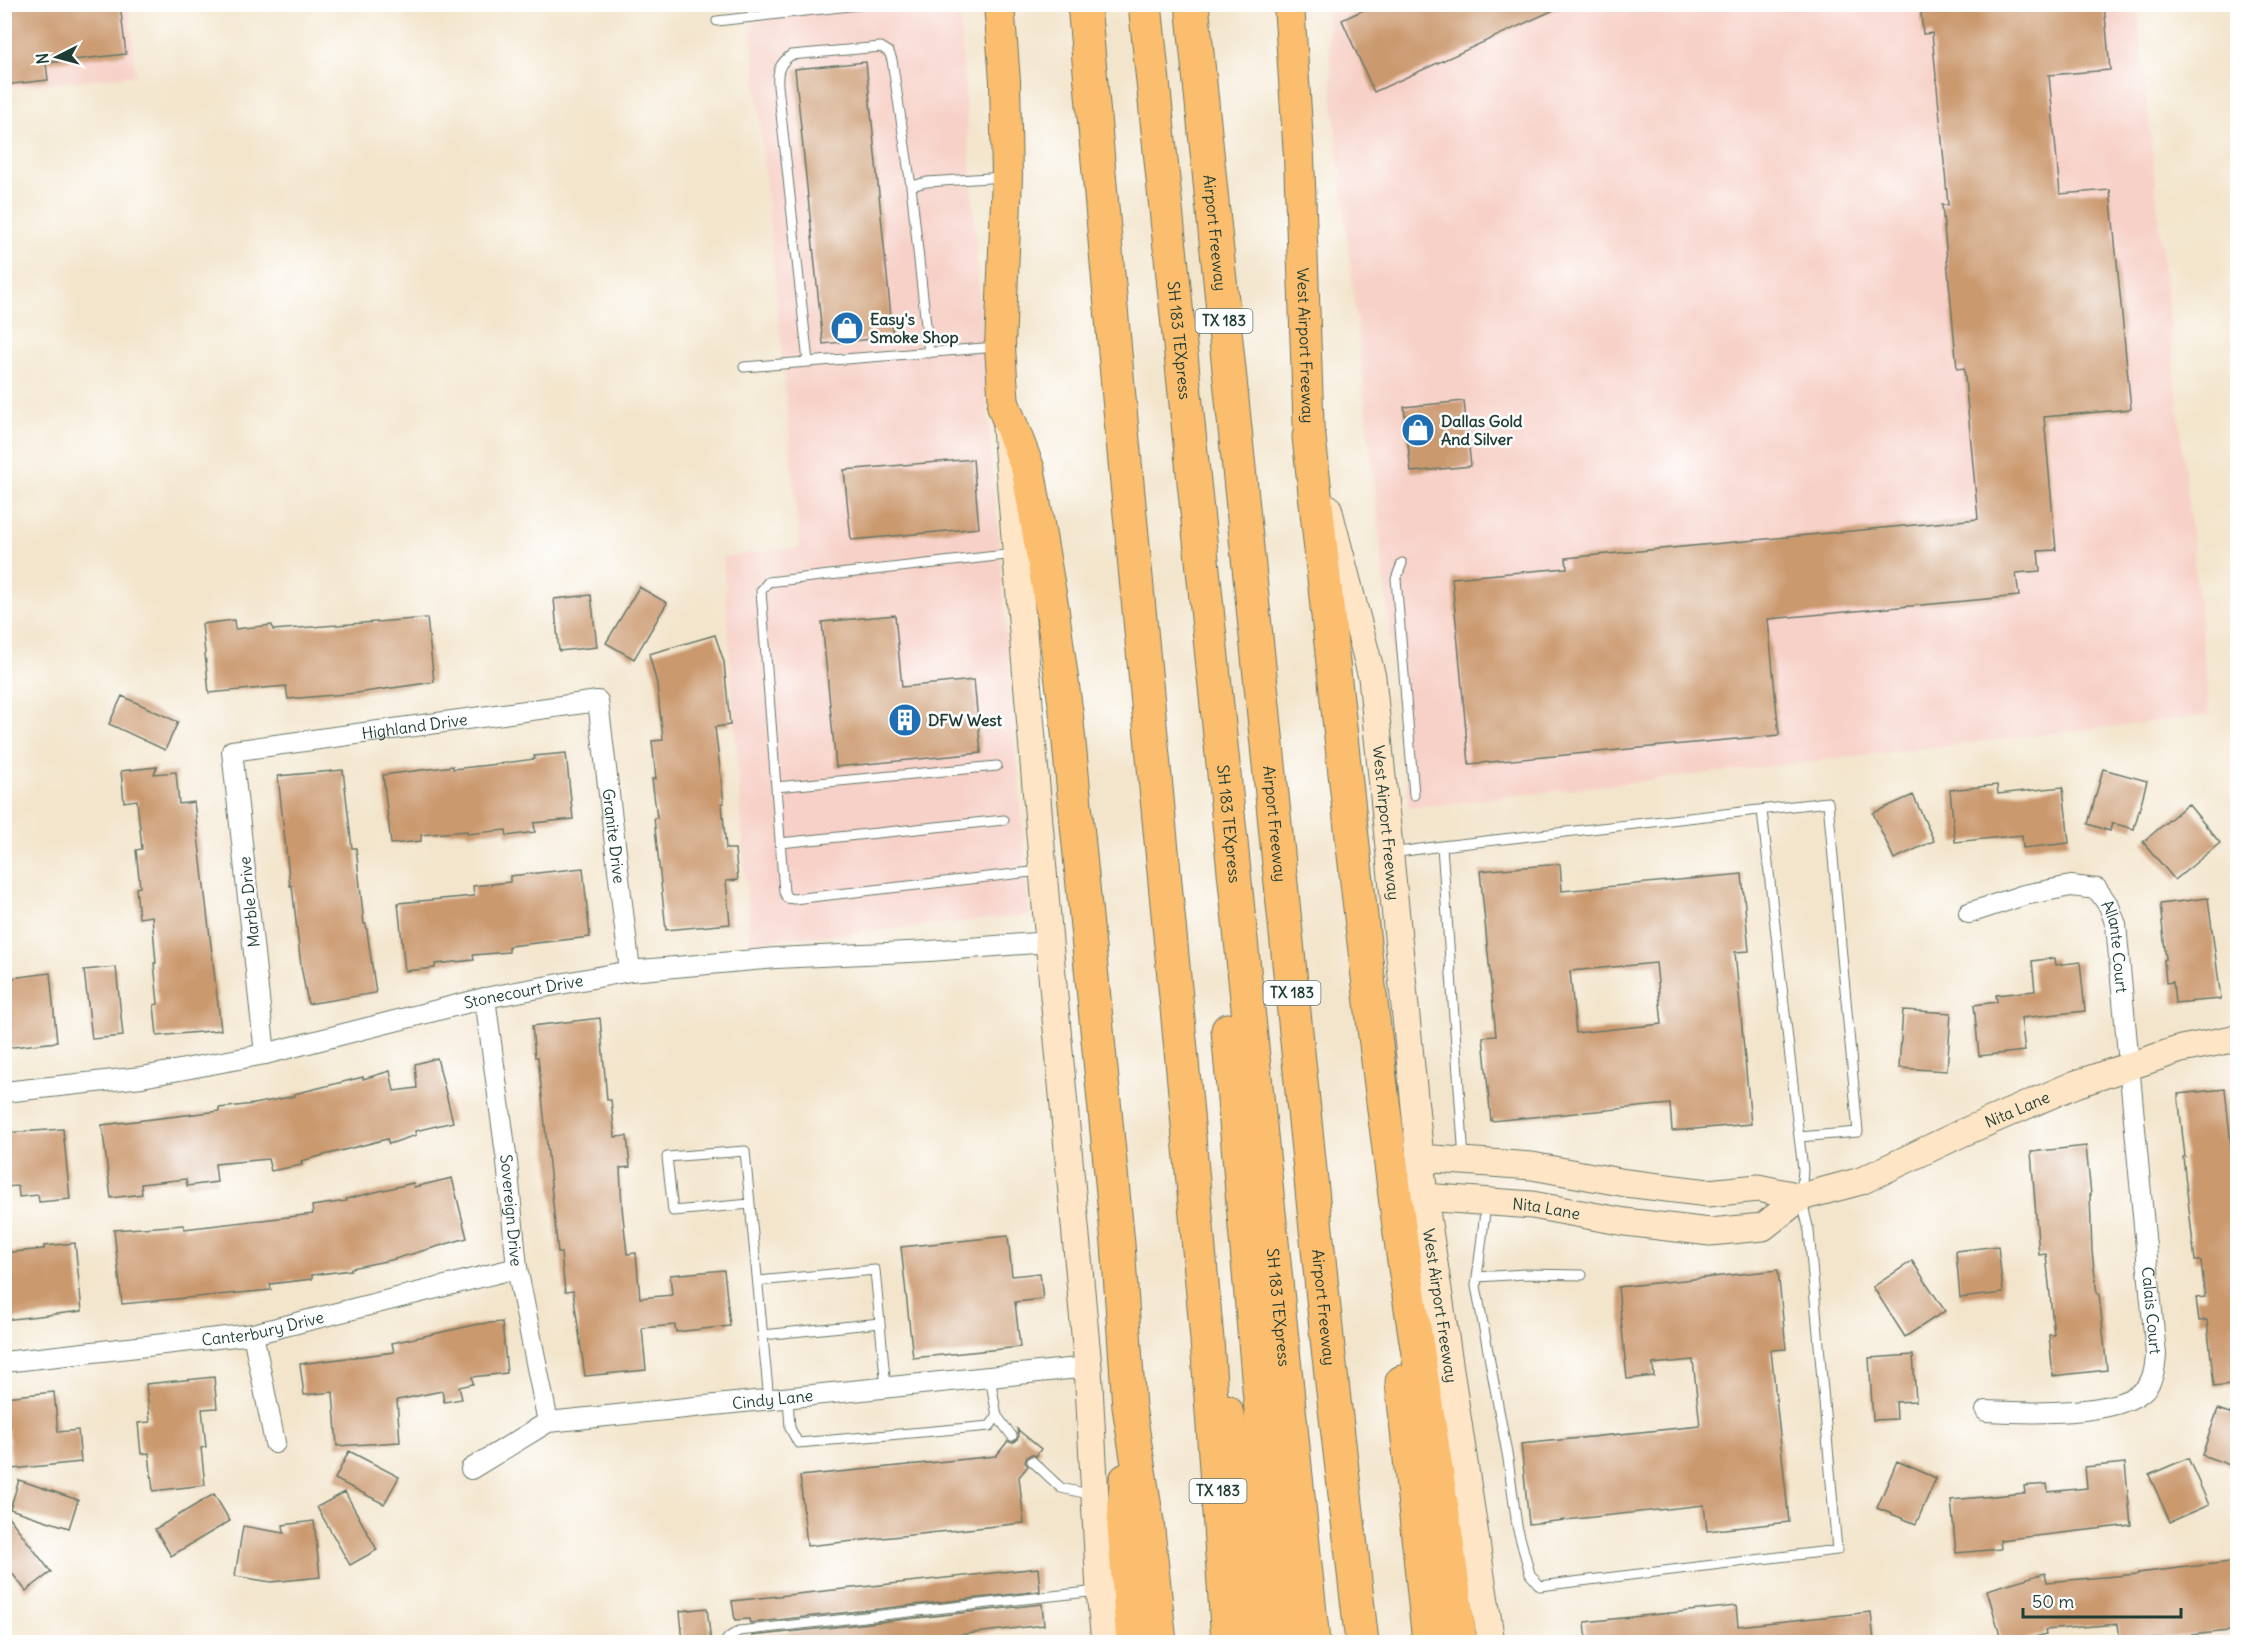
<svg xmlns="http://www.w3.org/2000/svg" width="2242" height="1647" font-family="Delius,sans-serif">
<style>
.built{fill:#f7d1c8}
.building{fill:#cb996e;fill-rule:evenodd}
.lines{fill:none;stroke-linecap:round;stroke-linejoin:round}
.lane-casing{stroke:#697869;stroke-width:11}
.street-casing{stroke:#697869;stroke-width:22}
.secondary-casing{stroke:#697869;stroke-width:29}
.primary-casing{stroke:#697869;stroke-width:32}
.highway-casing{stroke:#697869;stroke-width:35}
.lane{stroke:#fff;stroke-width:9}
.street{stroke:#fff;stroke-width:20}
.secondary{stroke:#fde5c5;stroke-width:27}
.primary{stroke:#fbbd6e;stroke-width:30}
.highway{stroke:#fbbd6e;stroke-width:33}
.labels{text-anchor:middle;stroke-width:5;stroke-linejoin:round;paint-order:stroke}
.shield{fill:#fff;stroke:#627771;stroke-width:1.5}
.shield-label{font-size:15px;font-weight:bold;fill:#1f3d34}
.street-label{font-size:16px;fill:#1f3d34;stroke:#fff}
.poi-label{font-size:16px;font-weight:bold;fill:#1f3d34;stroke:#fff;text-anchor:start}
</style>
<rect width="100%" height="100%" fill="#fff"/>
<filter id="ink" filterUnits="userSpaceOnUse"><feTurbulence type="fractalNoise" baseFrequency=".0167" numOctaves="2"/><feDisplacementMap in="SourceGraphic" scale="12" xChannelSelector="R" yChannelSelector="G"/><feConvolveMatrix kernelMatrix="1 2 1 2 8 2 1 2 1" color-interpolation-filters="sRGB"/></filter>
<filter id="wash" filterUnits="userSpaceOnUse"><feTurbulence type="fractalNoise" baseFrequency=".008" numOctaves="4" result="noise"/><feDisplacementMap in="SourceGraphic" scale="24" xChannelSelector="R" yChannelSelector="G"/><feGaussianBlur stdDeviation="1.35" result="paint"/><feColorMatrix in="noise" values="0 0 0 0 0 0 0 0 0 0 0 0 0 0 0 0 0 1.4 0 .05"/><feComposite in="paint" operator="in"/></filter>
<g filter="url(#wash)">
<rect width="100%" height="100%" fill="#f3e5cc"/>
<path class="built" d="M5,5h124l7,70 -131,13z
M749,5h210l28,398 43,512 -280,28 -27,-386 77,-10z
M1327,5h810l73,710 -801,93 -77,-713z"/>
<g id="blocks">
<path class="building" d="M4,4h116l6,50 -80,9 2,17 -44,5z
M1376,4h191l-193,88 -32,-72z
M1920,4h184l6,66 -61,5 11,119 50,-4 21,219 -87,8 12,133 -18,1 2,20 -24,2 3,23 -251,23 11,116 -310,29 -17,-186 115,-10 -1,-10 412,-39 -14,-151 -7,1 -15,-164h6l-16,-172 -9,1z
M866,62l27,275 -70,7 -28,-275z
M1464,401l7,65 -60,6 -7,-65z
M973,459l6,69 -128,12 -7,-70z
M639,587l28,16 -33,56 -28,-16z
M591,595l6,52 -38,4 -5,-52z
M895,615l7,72 72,-7 7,73 -145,14 -14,-145z
M427,618l7,64 -77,11 -69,6 -2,-13 -77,7 -7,-69 32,-4 1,9 37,-4 1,5z
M715,635l9,27 6,63 -15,2 9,76h-2l4,46h9l3,31 -12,1 4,43 -64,6 -12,-112h3l-5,-39h4l-4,-38 11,-1 -6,-56 -8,-30z
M122,696l56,26 -13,28 -56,-26z
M566,753l7,66 -39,4 1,9 -28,4 -1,-6 -39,4v-3l-46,4v6l-30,3 -8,-69 70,-9v3l45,-5 37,-5 -1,-3z
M157,767l-3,7 22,-2 3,32 15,-2 27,228 -64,6 -3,-31 4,-1 -4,-41h2l-4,-47 -13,2 -3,-30 4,-1 -4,-37 6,-1 -5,-49 -13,2 -3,-31z
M2103,769l44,12 -13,48 -22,-6 -2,8 -22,-7z
M343,770l9,78h4l8,76h2l10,69 -68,11 -7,-38 -9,-80h-2l-12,-110z
M1997,785l1,9 65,-7 6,56 -46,5 -1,-13 -67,7 -5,-52z
M1913,795l21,46 -40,18 -21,-46z
M2188,804l32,39 -45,37 -32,-38z
M1560,864l2,27 180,-17 7,77 -14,1 16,172 -79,7 -2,-27 -179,17 -8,-84 13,-1 -16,-165zM1656,963l6,61 -86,9 -6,-62z
M583,868l7,69 -81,9v6l-36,3 1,5 -39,4v4l-30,3 -7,-68 76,-7 -1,-10 37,-4v-6z
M2208,898l13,101 -46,4 -2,-21 -7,1 -2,-23 2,-1 -6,-55z
M2055,958l1,7 24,-3 5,49 -64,7 4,33 -46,5 -5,-51 23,-3 -1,-7 39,-4 -3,-30z
M116,967l7,69 -31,3 -8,-69z
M50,973l7,69 -53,6v-69z
M1903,1010l48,3 -4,58 -48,-3z
M600,1018l7,82h4l4,37 12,-1 3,31 -10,1 2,39 5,47 9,-1 4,45 32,-3 -2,-20 54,-5 6,56 -54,6 -1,-7 -33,3 4,42 -61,6 -12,-85 -8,1 -4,-39h-3l-20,-196h-3l-3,-31z
M437,1058l16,64 -38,9 1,4 -27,9 -2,-5 -86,22 1,4 -31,6 -3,-12 -53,5 2,18 -30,4 -1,-7 -45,5 1,10 -31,4 -9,-73 117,-14v-3l35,-4 41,-8 -1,-2 69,-17v2l27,-8 4,20 23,-3 -2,-24z
M2225,1089l13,123v172l-24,3 -7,-67 -8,1 -3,-23 9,-1 -4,-36h-6l-12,-104h2l-7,-63z
M63,1129l7,70 -31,3 -1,-7 -19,2 -1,-11 -14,1v-54z
M2086,1146l5,49h-1l2,56 5,43h2l8,76 -54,6 -4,-41h5l-8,-81 -7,1 -8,-103z
M452,1178l15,60 -76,22 -40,8v2l-39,5v4l-42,5 1,6 -149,14 -8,-74 70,-5v4l129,-15 -1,-8 35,-5 -1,-2 67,-16 1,4z
M1008,1236l4,40 28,-3 3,26 -28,3 5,45 -107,11 -12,-111z
M75,1243l7,68 -78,9v-67l40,-4v-3z
M1998,1246l5,47 -43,5 -4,-47z
M1912,1261l33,50 -40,26 -32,-50z
M1778,1270l8,79 -15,1 18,172 -82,9 -3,-26 -175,19 -8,-80 179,-18 -7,-66 -40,4 1,12 -27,3 -9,-92z
M502,1322l5,51 -35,4 1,7 -14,3 3,12 -18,3 -2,-11 -45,9 3,42 -63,4 -4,-54 -29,3 -4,-31 94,-12 -2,-9 87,-19z
M1913,1355l3,46 -20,1 1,17 -24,1 -4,-62z
M214,1377l3,31 -15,1 4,38 -5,1 4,37 -52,6 -4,-38 -8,1 -3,-31 12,-1 -4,-38z
M54,1392l4,40 20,-2 3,32 -69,7 -4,-40h-4v-32z
M2218,1409l20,7v52l-36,-13z
M1017,1429l24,20 -5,7 -5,-2 -4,3 -2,5 3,4 -9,11 5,46 -217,23 -7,-70 196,-20 12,-15 4,2 4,-2 3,-5z
M349,1451l50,26 -15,27 -49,-25z
M2188,1458l21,47 -39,17 -21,-47z
M1897,1461l39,17 -20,46 -39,-16z
M2125,1463l6,62 -131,15 1,9 -45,4 -5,-53 74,-7 -1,-7 23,-2 1,8 39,-4 -2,-21z
M19,1480l59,20 -9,28 -59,-19z
M345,1492l32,58 -27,15 -33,-58z
M214,1494l16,27 -59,35 -16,-27z
M4,1511l47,61 -25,19 -22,-28z
M314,1521l6,56 -49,5 -36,-6 8,-50 41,7 -1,-8z
M2238,1561v69l-93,10v-2l-25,2 -2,-16 -73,6 1,4 -29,8h-15l-15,-52 58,-17 2,9 91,-8v-1z
M1038,1568l2,23 -290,32 -1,-4 -14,1 -3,-19z
M1042,1604l2,21 -149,17h-143v-6z
M1736,1606l2,20 133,-14 3,30h-287l-2,-20z
M707,1608l4,34h-28l-3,-31z"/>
</g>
</g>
<g filter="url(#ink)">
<use href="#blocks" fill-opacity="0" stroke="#697869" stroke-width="1.5"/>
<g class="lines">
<g class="lane-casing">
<path id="lane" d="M717,21l150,-17
M929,353l-18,-167 16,-4 77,-5
M808,362l-30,-276c-1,-15 1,-22 13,-31l90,-8 8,5 3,8 19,126
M744,367l253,-20
M1014,554l-246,28 -7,9 23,301 3,6 7,1 246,-28
M1402,563l-6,16 18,216
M776,787l221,-21
M1762,811l37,326
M780,843l224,-23
M1391,853l51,-7
M1464,1159l-22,-313 386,-44 30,330 -59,5 4,32 -2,28 8,34 28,319 -297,36 -10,-12 -13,-48 -9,-67 -32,-173 10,-82
M750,1204l-5,-53 -78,6 6,54 77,-7 19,196
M1477,1277l48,-3 57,1
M758,1281l117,-11 11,118
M763,1335l117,-12
M788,1398l2,30 8,15 192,-17 7,-10 -7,-39
M997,1416l15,20
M1032,1461l29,27 32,7
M725,1642l4,-5 10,-6 358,-40"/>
</g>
<g class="street-casing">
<g id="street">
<path id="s1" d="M1969,913l55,-18 47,-9 26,3 12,17 7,19 40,430c-1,12 -2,24 -11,34 -27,28 -121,24 -159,22"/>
<path id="s2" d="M485,998l22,164 10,106 31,154"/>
<path id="s3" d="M265,1054l-33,-303 366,-50 32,270"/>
<path id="s4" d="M4,1092l138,-15 123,-23 220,-56 145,-27 146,-13 154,-7 119,-9"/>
<path d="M253,1334l22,109"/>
<path id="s5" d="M4,1362l249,-28 264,-66"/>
<path id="s6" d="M471,1469l77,-47 540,-55"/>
</g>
</g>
<g class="secondary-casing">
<g id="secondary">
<path d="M1006,429l43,513 39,425 12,224 5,51"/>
<path id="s7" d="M1328,508l44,169 52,520 67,445"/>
<path d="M1420,1158l112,8 94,17 82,10 50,-5 43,9"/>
<path id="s8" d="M1424,1197l108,8 93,17 85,10 53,-5 38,-30 60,-16 101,-48 114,-49 105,-35 57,-11"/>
</g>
</g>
<g class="primary-casing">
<g id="primary">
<path d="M999,4l6,77 2,96 -7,170 4,60"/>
<path id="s9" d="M1289,4l10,153 10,280"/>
</g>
</g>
<g class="highway-casing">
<g id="highway">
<path d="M1084,4l37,416 65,683 21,237 21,302"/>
<path id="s10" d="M1145,4l168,1638"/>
<path id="s11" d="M1192,4l136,1344 34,294"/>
<path d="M1004,407l24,62 24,139 14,104 52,532 11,163 18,114 13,121"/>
<path d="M1309,437c28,263 55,526 90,789 19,139 45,277 61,416"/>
<path d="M1228,1030l53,612"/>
<path d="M1402,1382l27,260"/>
<path d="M1226,1411l17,60 14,171"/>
<path d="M1126,1480l-2,46 9,116"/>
</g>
</g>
<use href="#lane" class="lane"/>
<use href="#street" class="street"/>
<use href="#secondary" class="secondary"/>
<use href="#primary" class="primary"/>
<use href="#highway" class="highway"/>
</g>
</g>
<defs>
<g id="shop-disc" transform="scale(1.725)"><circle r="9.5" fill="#1f6fb2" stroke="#fff"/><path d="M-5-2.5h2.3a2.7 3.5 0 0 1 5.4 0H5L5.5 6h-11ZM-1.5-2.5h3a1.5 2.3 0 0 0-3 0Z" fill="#fff"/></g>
<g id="building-disc" transform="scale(1.725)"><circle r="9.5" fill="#1f6fb2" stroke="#fff"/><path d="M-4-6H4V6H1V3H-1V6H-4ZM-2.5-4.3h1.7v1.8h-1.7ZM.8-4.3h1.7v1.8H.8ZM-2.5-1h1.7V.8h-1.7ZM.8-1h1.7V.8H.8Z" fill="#fff"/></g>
</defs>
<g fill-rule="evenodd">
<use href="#shop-disc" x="847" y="328"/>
<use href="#shop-disc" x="1418" y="430"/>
<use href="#building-disc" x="905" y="720"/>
</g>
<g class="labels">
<g class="shield">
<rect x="1195.5" y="309" width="57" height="24" rx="4.5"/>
<rect x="1263.5" y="981" width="57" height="24" rx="4.5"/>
<rect x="1189.5" y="1479" width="57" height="24" rx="4.5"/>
</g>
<g class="shield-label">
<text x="1224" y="326">TX 183</text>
<text x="1292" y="998">TX 183</text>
<text x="1218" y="1496">TX 183</text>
</g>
<g class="street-label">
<text dy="6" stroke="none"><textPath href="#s11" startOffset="230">Airport Freeway</textPath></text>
<text dy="6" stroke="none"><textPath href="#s10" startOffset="338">SH 183 TEXpress</textPath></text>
<text dy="6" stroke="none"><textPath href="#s9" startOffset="342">West Airport Freeway</textPath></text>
<text dy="6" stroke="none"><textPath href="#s3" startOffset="489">Highland Drive</textPath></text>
<text dy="6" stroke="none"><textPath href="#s7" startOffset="321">West Airport Freeway</textPath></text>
<text dy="6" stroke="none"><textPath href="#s10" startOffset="824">SH 183 TEXpress</textPath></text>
<text dy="6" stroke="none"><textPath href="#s11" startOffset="824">Airport Freeway</textPath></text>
<text dy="6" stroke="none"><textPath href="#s3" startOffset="810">Granite Drive</textPath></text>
<text transform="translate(249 902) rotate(-96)" y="6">Marble Drive</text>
<text dy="6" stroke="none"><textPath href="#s1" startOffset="194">Allante Court</textPath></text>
<text dy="6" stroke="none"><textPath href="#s4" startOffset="530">Stonecourt Drive</textPath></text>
<text dy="6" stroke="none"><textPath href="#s8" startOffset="624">Nita Lane</textPath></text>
<text dy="6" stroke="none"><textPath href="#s8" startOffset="123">Nita Lane</textPath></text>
<text dy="6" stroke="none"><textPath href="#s2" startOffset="214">Sovereign Drive</textPath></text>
<text dy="6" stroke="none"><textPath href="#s7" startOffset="807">West Airport Freeway</textPath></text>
<text dy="6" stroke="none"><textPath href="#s10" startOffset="1310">SH 183 TEXpress</textPath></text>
<text dy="6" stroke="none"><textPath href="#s11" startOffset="1310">Airport Freeway</textPath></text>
<text dy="6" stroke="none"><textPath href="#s1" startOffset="560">Calais Court</textPath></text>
<text dy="6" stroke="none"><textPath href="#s5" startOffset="261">Canterbury Drive</textPath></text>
<text dy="6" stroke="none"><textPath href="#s6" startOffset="316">Cindy Lane</textPath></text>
</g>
<g class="poi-label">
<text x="870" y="325">Easy's<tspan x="870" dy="18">Smoke Shop</tspan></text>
<text x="1441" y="427">Dallas Gold<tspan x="1441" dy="18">And Silver</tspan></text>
<text x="928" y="726">DFW West</text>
</g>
</g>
<rect width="2242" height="1647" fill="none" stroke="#fff" stroke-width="24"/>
<g transform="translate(57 57) rotate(264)" stroke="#ffffff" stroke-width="4.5" paint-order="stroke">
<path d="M0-4.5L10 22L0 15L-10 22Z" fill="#1f3d34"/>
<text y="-9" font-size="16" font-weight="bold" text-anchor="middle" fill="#1f3d34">N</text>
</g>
<path d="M2023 1608v9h158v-9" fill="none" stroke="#1f3d34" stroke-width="3"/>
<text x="2032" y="1608" font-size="18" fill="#1f3d34" stroke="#ffffff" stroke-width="4.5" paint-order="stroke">50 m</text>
</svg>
